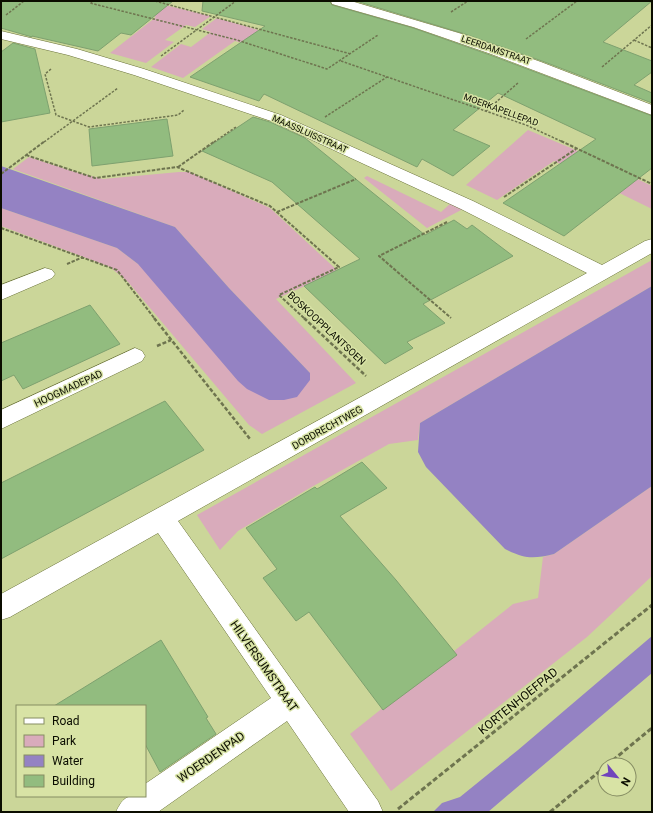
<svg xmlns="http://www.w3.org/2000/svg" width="653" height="813" font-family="Roboto,sans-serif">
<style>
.green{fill:#d9abbb}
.water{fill:#9482c3}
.building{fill:#92bc7f;stroke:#7ea16f}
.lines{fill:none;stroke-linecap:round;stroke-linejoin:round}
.street-casing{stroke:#6a7239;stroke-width:1}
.path-far3{stroke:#6e744f;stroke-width:1.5;stroke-dasharray:2.5 1.5;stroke-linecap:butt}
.path-far2{stroke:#6e744f;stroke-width:2;stroke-dasharray:3.5 1.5;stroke-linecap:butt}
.path-far1{stroke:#6e744f;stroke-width:2.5;stroke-dasharray:4 2;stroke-linecap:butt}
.path{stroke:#6e744f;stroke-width:3;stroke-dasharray:5 2.5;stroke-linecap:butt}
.street{fill:#fff;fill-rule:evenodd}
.labels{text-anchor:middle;stroke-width:3;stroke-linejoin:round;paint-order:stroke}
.far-street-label{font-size:9px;fill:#0b0d00;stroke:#d8e3a5}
.street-label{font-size:10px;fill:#0b0d00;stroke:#d8e3a5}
.near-street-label{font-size:12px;fill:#0b0d00;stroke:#d8e3a5}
</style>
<rect width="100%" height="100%" fill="#cbd699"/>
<path class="green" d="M101,1h47l63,15 -16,11 -9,-2 -21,15 9,2 -28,21 -36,-10 46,-36 -59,-14z
M217,18l94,27 15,22 -91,-26 -52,37 -32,-11 30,-23 10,3 20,-15 -9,-3z
M528,130l50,21 74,35v23l-98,-48 -57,39 -31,-15z
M29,157l43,14 31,8 76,-7h11l80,36 68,63 -62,28 80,84 -94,51 -13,-9 -121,-143 -18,-15 -109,-41v-18l116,40 21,16 172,109 -81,-85 -54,-61 -162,-58z
M367,176l74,36 10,-9 12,6 -36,19 -63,-50z
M652,260v26l-232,137 -2,17 -29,4 -81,45 -70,42 -18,19 -23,-35z
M652,486v90l-65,61 -196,154 -41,-57 163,-130 25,-6 5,-41 11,-3z"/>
<path class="water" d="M1,166l174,61 54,61 81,85v7l-13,17 -13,3h-15l-22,-11 -9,-8 -100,-117 -21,-16 -116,-40z
M652,286v200l-98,68c-21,5 -29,5 -49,-5l-79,-82 -8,-15 2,-29z
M652,636v37l-164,139h-55l9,-9 18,-6 58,-47z"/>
<path class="building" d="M1,1h172l-42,34 -10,-2 -23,18 -66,-15v1l-31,-9z
M203,1h127l2,4 81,23 77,27 162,61v52l-88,68 -61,-33 93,-64 -98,-46 -45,37 37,16 -37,30 -31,-17 -5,8 -153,-73 -5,7 -69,-24 75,-51 -63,-15z
M356,1h296l-49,41 49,19v11l-18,13 18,8v10l-110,-42 -80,-28z
M13,43l22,6 15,64 -49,9v-70z
M253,117l17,5 35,16 120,97 29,-15 13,9 5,-4 41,31 -90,48 22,19 -38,19 6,6 -28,16 -81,-78 56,-27 -88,-77 -70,-31z
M167,119l6,37 -81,10 -3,-37z
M90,305l30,39 -97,45 -9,-14 -13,6v-38z
M165,401l39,49 -203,109v-76z
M362,462l25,26 -47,28 56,64 61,75 -74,55 -74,-98 -13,9 -33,-43 14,-9 -31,-41 69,-41 2,2z
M161,640l47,77 -2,1 10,16 -56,38 -15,-28v-38h-91z"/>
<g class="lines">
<g class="street-casing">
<path id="street" d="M331,1h20l111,33 79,28 111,43v10l-161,-61 -78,-27 -81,-23z
M1,31l76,18 67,20 137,46 192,86 129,64 43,-24 7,-2v14l-474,268 200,280 5,11h-34l-62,-91 -129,91h-42c8,-17 12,-16 29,-16v-12l126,-86 -113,-165 -148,84 -9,3v-26l586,-321 -126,-64 -190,-88 -137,-46 -66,-20 -67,-16z
M45,268l7,2 3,4 -3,4 -51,22v-15z
M135,348l7,3 3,5 -3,5 -141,68v-19z"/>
</g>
<path class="path-far3" d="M93,1l-3,2 147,37 90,29 51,-34
M155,1l196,53
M451,12l17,-11
M6,15l18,-14
M526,39l51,-38
M634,40l18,8
M161,56l75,-55
M341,61l185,64 37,17
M602,67l50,-42
M51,69l-6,5 11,41 33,12 89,-12 6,-5
M486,111l33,-29
M325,117l62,-40
M44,142l74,-54
M214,142l22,-15"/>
<path class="path-far2" d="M561,141l91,43
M26,155l69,23 82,-11 93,39 69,61 -60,28 26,24
M178,167l37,-26
M1,174l44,-33
M504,197l72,-48
M277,212l79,-33
M447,222l-68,34 72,62
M1,228l116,42 38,49
M67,264l16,-7"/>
<path class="path-far1" d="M154,318l96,121
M304,318l62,58
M157,346l14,-6"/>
<path class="path" d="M607,765l45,-37
M398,809l254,-204
M550,812l55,-45"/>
<use href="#street" class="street"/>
</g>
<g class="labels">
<g class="far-street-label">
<text transform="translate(496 50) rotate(19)" y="3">LEERDAMSTRAAT</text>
<text transform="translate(501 110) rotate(20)" y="3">MOERKAPELLEPAD</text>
<text transform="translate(310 134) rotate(24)" y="3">MAASSLUISSTRAAT</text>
</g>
<g class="street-label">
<text transform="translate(327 328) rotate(43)" y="4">BOSKOOPPLANTSOEN</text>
<text transform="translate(68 388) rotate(-25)" y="4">HOOGMADEPAD</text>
<text transform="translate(327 427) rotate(-29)" y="4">DORDRECHTWEG</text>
</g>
<g class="near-street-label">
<text transform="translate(264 666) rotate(55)" y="4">HILVERSUMSTRAAT</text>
<text transform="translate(518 701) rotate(-39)" y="4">KORTENHOEFPAD</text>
<text transform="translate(211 757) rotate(-35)" y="4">WOERDENPAD</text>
</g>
</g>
<rect width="653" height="813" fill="none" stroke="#0b0d00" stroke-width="4"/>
<rect x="16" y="705" width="130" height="92" fill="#d8e3a5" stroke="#868d63"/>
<rect x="24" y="718" width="20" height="6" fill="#ffffff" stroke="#868d63"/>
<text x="52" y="725" font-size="12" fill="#0b0d00">Road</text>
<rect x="24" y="735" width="20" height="12" fill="#d9abbb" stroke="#868d63"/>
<text x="52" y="745" font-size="12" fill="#0b0d00">Park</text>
<rect x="24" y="755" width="20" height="12" fill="#9482c3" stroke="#868d63"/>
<text x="52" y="765" font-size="12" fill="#0b0d00">Water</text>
<rect x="24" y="775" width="20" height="12" fill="#92bc7f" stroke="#868d63"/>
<text x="52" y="785" font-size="12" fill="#0b0d00">Building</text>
<g transform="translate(617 777) rotate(119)"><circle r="19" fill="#d8e3a5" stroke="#868d63"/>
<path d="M0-3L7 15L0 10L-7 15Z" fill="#7044bc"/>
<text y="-6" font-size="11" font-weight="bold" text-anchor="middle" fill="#0b0d00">N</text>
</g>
</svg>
